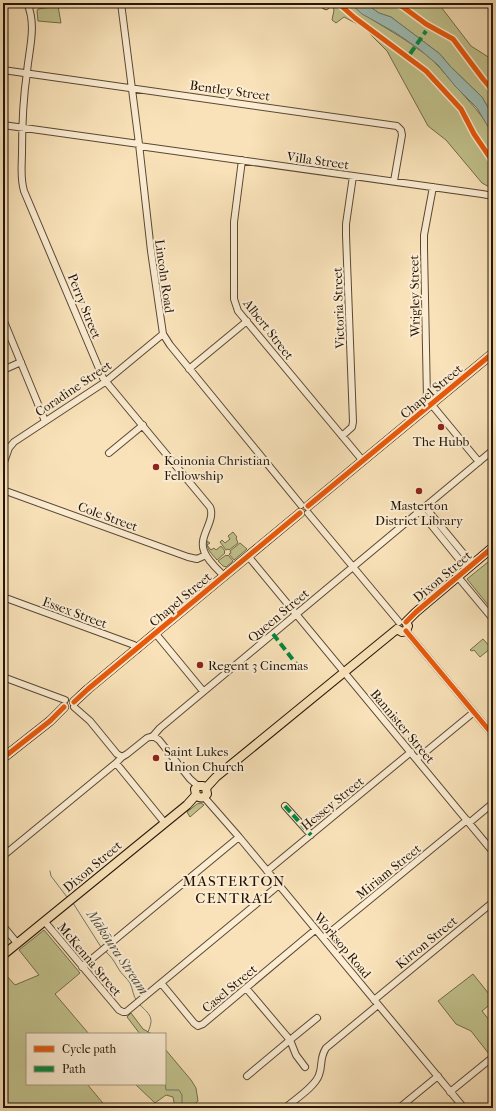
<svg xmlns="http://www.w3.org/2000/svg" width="496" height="1111" font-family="'IM FELL French Canon',serif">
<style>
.green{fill:#c1c28d;stroke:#726c4a}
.water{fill:#9ebdb5;stroke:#6d7a6f}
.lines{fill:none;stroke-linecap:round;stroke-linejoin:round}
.stream{stroke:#6d7a6f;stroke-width:1}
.minor-casing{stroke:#594834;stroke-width:8}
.major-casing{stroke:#241507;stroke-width:10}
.highway-casing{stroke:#241507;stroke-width:10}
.minor{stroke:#fbecd2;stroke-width:6}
.major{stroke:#f9e2b9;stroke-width:8}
.highway{stroke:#f9e2b9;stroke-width:9}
.quiet{stroke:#00873e;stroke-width:4;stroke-dasharray:8 4;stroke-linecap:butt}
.cycleway-casing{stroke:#fbecd2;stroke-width:8}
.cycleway{stroke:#e8590c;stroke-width:5}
.poi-dot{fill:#8f2418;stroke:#fbecd2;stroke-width:1.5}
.labels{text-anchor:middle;stroke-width:4;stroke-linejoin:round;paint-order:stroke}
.street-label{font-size:13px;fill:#241507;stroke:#fbecd2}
.poi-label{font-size:13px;fill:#241507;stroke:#fbecd2;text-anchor:start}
.water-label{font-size:14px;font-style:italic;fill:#4f5044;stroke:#fbecd2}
.quarter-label{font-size:15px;letter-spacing:1px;fill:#241507;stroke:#fbecd2}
</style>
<rect width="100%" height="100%" fill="#f9e2b9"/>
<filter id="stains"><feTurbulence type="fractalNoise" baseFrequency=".005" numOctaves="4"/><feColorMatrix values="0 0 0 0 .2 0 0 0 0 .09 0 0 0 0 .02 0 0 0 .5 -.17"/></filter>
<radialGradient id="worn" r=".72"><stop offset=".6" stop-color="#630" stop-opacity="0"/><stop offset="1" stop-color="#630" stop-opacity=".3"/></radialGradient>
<path class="green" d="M331,3h19c20,18 46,29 68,46 17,11 24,22 37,36 13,16 29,30 37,49 3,6 1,45 1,55l-11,-6 -36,-43 -18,-14 -41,-75 -24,-24 -19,-10 -8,6 -4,-3 2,-10z
M365,3h73l33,43 22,14v56l-11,-19 -32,-31 -10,-12 -49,-37 -12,-4z
M58,6l3,17 -23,-2 -1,-10 1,-2z
M233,532l4,5 -1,1 2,5 -9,7 -1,-1 -2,1 -6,-8 2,-2 3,3 5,-4 -2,-3z
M207,541l3,2 -3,2 4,5 3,-2 2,2 5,-4 4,5 -1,1 1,1 -8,7c-5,-6 -11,-11 -10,-19z
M240,543l7,6 -13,11 -5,-6 2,-1 -1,-2z
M226,555l1,1 1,-1 5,6 -7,6 -3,-1 -5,-5z
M493,558v53l-26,-32z
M483,639l8,9 -11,9 -6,-7 -2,1 -2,-1z
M201,803l3,2 -14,12 -3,-5 10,-8z
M44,930l36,43 -25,21 34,40h-62v50h60l20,24h-104v-136l12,13 24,-10 -20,-25z
M473,974l20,25v3l-11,9 11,14v26l-4,3 -18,-23 -15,-7 -18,-23z
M131,1013l12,16 9,5h-12l-13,-17z
M165,1049l26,31 5,8 2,13 -8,7h-15l-2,-11 -7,-2 -11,8 -20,-19h30z"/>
<path class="water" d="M350,3h15l14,10 12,4 49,37 10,12 32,31 11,19v19l-16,-27 -22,-22 -17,-21 -19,-16 -23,-16 -34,-19z"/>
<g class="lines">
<path class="stream" d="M50,871l1,5 16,21
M73,903l28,44
M105,951c6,5 9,10 13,17 3,6 9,10 12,15 3,6 3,14 7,18
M140,1005c12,11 14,14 7,29
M165,1082l1,8h13l3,5v13"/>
<g class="minor-casing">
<path id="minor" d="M27,3c10,22 2,46 0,69 -4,27 -5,53 -5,80 0,13 -2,26 2,39l79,187 107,129c6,14 -12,29 -6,44 3,9 13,18 20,25
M121,3l18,141 12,107 12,83 7,11 131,160
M321,3l5,3
M28,5l14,-2
M3,70l394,56 4,4 1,5 -8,46
M3,125l136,19
M139,146l343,48 11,2
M242,160l-8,62v77l4,12 125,150
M433,187l-9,48v13l3,151 52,63
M3,319l42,102
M189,369l58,-48
M3,370l18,-8
M342,436l10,-9 1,-5 -7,-187v-11l7,-48
M109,453l34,-28
M3,465l6,-17 5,-6 91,-60 58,-48
M3,490l185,67 9,2 9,-4
M425,507l47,57
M420,511l47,58
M308,513l91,109
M248,556l245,296
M458,577l35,42
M3,597l131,48 4,4
M406,631l87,104
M156,634l47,57
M3,677l62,23
M74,707l16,14 27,33 5,3
M153,736l6,4 31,39 8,7
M417,759l57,-47
M116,763l48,59
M204,797l35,40 225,271
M285,806l26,29
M469,823l24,-20
M3,856l113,-93 6,-6 5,-3 20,-16 6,-2 7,-8 333,-278
M267,871l144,-119
M45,922l74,88 4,2h3l153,-127
M3,926l14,17
M323,938l144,-118
M82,967l157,-130
M161,983l33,40 4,3 5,-2 112,-94
M246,988l44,52 -43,36
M374,1000l119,-98
M305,1067l-9,-12 -6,-15 27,-22
M450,1092l43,-35
M285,1108c9,-8 30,-21 34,-33 4,-10 0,-16 7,-27l52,-43
M399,1108l39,-32"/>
</g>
<g class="major-casing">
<path id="major" d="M406,622l10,-10 77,-65
M397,629l5,3 4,-1 2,-5 -2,-4
M206,788l10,-11 181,-148
M196,795l-1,-6 3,-3h5l3,2
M196,795c4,4 8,3 11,-1l-1,-6
M3,955l184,-150 9,-10"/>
</g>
<g class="highway-casing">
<path id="highway" d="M308,506l185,-153
M74,702l14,-13 212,-176
M3,758l47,-37 14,-14"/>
</g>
<use href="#minor" class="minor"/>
<use href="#major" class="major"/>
<use href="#highway" class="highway"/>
<path class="quiet" d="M410,54l16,-23
M273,634l24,31
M285,806l26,29"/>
<g class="cycleway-casing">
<path id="cycleway" d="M338,3l17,15 71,53 35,38 13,25 19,28
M395,3l8,4 23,17 27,15 30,40 10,12
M308,506l185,-153
M406,622l10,-10 77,-65
M406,631l87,104
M74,702l14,-13 212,-176
M3,758l47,-37 14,-14"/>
</g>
<use href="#cycleway" class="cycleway"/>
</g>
<g class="poi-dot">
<circle cx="441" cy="427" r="4"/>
<circle cx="156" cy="467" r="4"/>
<circle cx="419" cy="491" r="4"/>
<circle cx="200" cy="665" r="4"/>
<circle cx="156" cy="758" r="4"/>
</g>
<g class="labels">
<g class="street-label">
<text transform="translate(230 90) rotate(8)" y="5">Bentley Street</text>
<text transform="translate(318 160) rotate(8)" y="5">Villa Street</text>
<text transform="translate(165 276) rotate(82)" y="5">Lincoln Road</text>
<text transform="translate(414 296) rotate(-91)" y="5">Wrigley Street</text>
<text transform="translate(85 306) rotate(68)" y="5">Perry Street</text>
<text transform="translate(338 308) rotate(-92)" y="5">Victoria Street</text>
<text transform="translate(269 329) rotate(52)" y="5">Albert Street</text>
<text transform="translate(73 388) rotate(-34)" y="5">Coradine Street</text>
<text transform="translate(431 391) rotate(-40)" y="5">Chapel Street</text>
<text transform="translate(108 516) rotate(20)" y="5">Cole Street</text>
<text transform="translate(442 576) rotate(-40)" y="5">Dixon Street</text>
<text transform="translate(180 599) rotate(-40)" y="5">Chapel Street</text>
<text transform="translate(75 612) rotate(20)" y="5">Essex Street</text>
<text transform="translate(278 615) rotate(-40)" y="5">Queen Street</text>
<text transform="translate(403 726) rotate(50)" y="5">Bannister Street</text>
<text transform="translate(332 803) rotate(-39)" y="5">Hessey Street</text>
<text transform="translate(92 866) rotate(-40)" y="5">Dixon Street</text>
<text transform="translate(388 871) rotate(-39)" y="5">Miriam Street</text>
<text transform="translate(426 942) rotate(-39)" y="5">Kirton Street</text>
<text transform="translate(343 945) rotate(50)" y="5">Worksop Road</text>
<text transform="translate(90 959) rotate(50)" y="5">McKenna Street</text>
<text transform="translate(229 988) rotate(-40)" y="5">Casel Street</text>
</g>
<g class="poi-label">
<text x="441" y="446" text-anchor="middle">The Hubb</text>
<text x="164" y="465">Koinonia Christian<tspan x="164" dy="15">Fellowship</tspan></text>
<text x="419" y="510" text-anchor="middle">Masterton<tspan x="419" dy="15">District Library</tspan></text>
<text x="208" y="670">Regent 3 Cinemas</text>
<text x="164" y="756">Saint Lukes<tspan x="164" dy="15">Union Church</tspan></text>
</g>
<g class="water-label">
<text transform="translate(118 952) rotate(56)" y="5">Mākōura Stream</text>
</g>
<g class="quarter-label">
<text x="234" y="886">MASTERTON<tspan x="234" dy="17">CENTRAL</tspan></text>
</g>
</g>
<rect width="496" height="1111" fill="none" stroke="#f9e2b9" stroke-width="16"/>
<rect x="4" y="4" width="488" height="1103" fill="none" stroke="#241507" stroke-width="2"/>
<rect x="8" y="8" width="480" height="1095" fill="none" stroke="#241507"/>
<rect x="26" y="1033" width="140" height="52" fill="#fbecd2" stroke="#a59681"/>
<rect x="34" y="1046" width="20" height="6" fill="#e8590c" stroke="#a59681"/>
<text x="62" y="1053" font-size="12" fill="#241507">Cycle path</text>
<rect x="34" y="1066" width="20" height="6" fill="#00873e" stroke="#a59681"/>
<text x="62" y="1073" font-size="12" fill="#241507">Path</text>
<rect width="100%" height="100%" filter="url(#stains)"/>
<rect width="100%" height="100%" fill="url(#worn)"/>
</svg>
